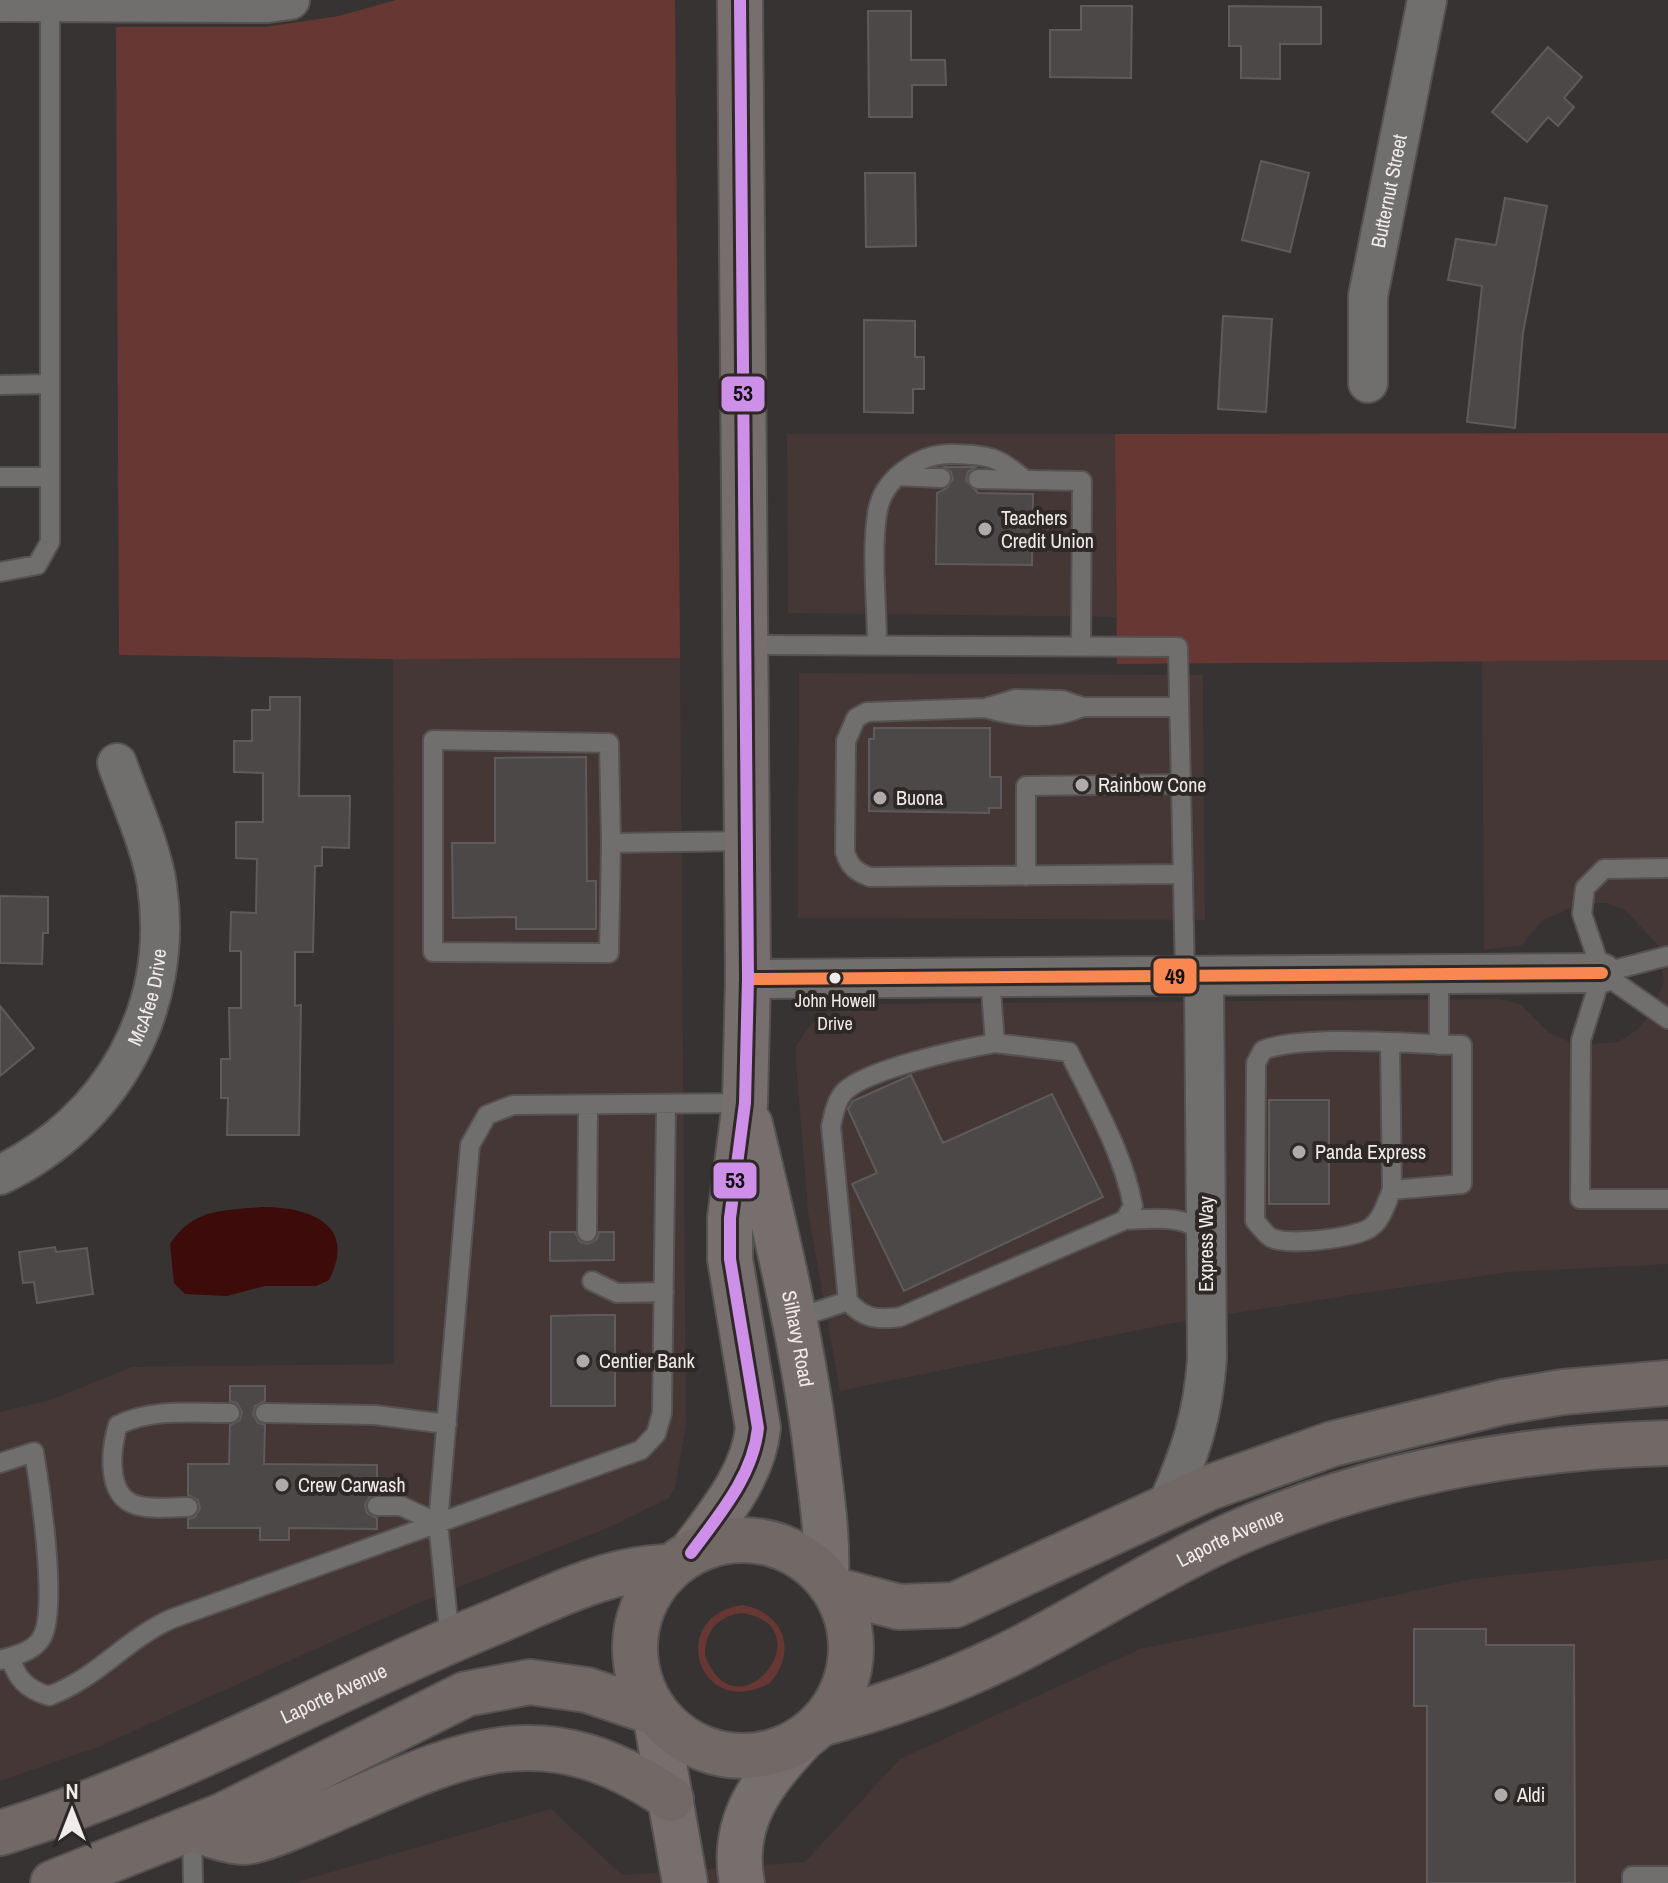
<svg xmlns="http://www.w3.org/2000/svg" width="1668" height="1883" font-family="'Archivo Narrow',sans-serif">
<style>
.built{fill:#443735}
.green{fill:#673833;fill-rule:evenodd}
.water{fill:#3c0b0a}
.building{fill:#4c4848;stroke:#5e5b5a;stroke-width:2}
.lines{fill:none;stroke-linecap:round;stroke-linejoin:round}
.lane-casing{stroke:#555251;stroke-width:22}
.street-casing{stroke:#555251;stroke-width:42}
.secondary-casing{stroke:#555251;stroke-width:48}
.primary-casing{stroke:#555251;stroke-width:48}
.lane{stroke:#716e6e;stroke-width:18}
.street{stroke:#716e6e;stroke-width:38}
.secondary{stroke:#776f6e;stroke-width:44}
.primary{stroke:#726967;stroke-width:44}
.bus-1-casing{stroke:#2e2827;stroke-width:18}
.bus-2-casing{stroke:#2e2827;stroke-width:18}
.bus-1{stroke:#f88751;stroke-width:12}
.bus-2{stroke:#ce8fe9;stroke-width:12}
.poi-dot{fill:#afabaa;stroke:#2e2827;stroke-width:3}
.bus-dot{fill:#f0eceb;stroke:#2e2827;stroke-width:3}
.labels{text-anchor:middle;stroke-width:8;stroke-linejoin:round;paint-order:stroke}
.bus-label{font-size:18px;fill:#f0eceb;stroke:#2e2827}
.street-label{font-size:20px;fill:#f0eceb;stroke:#2e2827}
.poi-label{font-size:20px;fill:#f0eceb;stroke:#2e2827;text-anchor:start}
.line-badge{stroke:#2e2827;stroke-width:3}
.pale-badge-label{font-size:22px;text-anchor:middle;font-weight:bold;fill:#111}
</style>
<rect width="100%" height="100%" fill="#373332"/>
<path class="built" d="M787,434h328l1,183 -328,-4z
M680,658l6,767 -11,63 -6,10 -61,30 -190,75 -320,144 -98,34v-369l51,-12 81,-33 262,-3 -1,-705z
M1668,660v604l-159,8 -159,23 -177,28 -333,68 -32,-179 -12,-149v-17l16,-23 15,-10 39,-9 633,-5 21,5 28,28 28,13 42,-3 19,-12 13,-15 14,-33 -6,-37 -32,-34 -19,-8h-27l-38,18 -20,24 -38,5 -2,-289z
M799,673l404,2 2,245 -407,-2z
M1668,1559v324h-1375l258,-74 71,66 183,-13 95,-103 240,-110 332,-70z"/>
<path class="green" d="M396,0h279l5,658 -287,1 -274,-4 -3,-628h149l74,-11z
M1668,433v227l-551,4 -2,-230z
M742,1605c42,7 56,46 28,78 -71,39 -105,-66 -28,-78zM741,1613c87,12 -5,128 -36,42 0,-24 12,-38 36,-42z"/>
<path class="water" d="M262,1207c46,0 96,16 67,73l-13,6h-51l-38,10 -42,-2 -11,-11 -4,-39c24,-36 52,-33 92,-37z"/>
<path class="building" d="M1081,6h51l-1,72 -81,-1v-47h31z
M1229,6l92,1v37h-41v35l-39,-1v-32h-12z
M868,11h43v49h34l1,25h-34v32h-43z
M1548,47l34,30 -18,21 10,9 -16,19 -10,-9 -21,25 -35,-30z
M1261,161l48,12 -19,79 -48,-12z
M865,173h50l1,73 -50,1z
M1505,198l42,8 -24,127 -8,95 -48,-6 15,-136 -34,-6 8,-41 40,6z
M1223,316l49,3 -6,93 -48,-3z
M864,320l51,1v36h9v32h-11v24l-49,-1z
M944,467h32l-8,5 -2,8 12,13 55,1 -1,71 -96,-1 1,-71 10,-5 6,-9 -2,-7z
M270,697h30l-1,99h51l-1,52 -27,-1v19h-7l-2,86h-18v54l6,-1 -2,130h-72l1,-37h-7v-39h9l-1,-51h12v-57h-11l1,-39 25,1 1,-54 -21,-1v-36h27v-49l-29,-1v-31h18v-31h18z
M874,728h116v49h11v31h-12v5l-120,-2v-72h5z
M586,757l1,124h9v48h-80v-12l-63,1 -1,-75h43v-85z
M0,896l48,1v36h-5l-1,31 -42,-1z
M0,1006l34,42 -34,28z
M911,1075l32,68 109,-49 51,103 -199,94 -52,-107 25,-11 -29,-64 5,-8z
M1269,1100h60v104h-60z
M550,1232h25l5,10 8,2 9,-5 2,-7h15v28l-64,1z
M55,1247l1,5 31,-4 6,46 -56,9 -3,-21 -11,1 -4,-31z
M593,1315h22v91h-64v-90z
M230,1386h35v15l-10,5 -2,8 5,9 7,2 -1,39 113,1v29l-7,2 -5,9 2,8 10,5v11l-88,-1v12h-29v-12h-72v-9l7,-2 5,-9 -2,-8 -10,-5v-31h41l1,-39 10,-5 2,-8 -5,-9 -7,-2z
M1414,1629h72v16h88l1,238h-148v-177h-13z"/>
<g class="lines">
<g class="lane-casing">
<path id="lane" d="M0,385l50,-1
M897,476l44,2
M0,477h50v-474
M978,479l104,2 -1,165
M0,572l37,-7 13,-23v-65
M746,645l432,2 7,329
M877,645c0,-42 -6,-89 0,-130 4,-36 42,-62 76,-61 35,1 45,2 72,26
M1179,707h-96l-21,-7 -47,-1 -30,9 -118,4 -11,6 -10,23 -1,111c4,14 11,20 25,25l313,-3
M985,708c33,10 66,13 98,-1
M611,843l-2,110 -176,-1v-212l176,3 2,100 136,-2
M1668,868l-64,1 -19,19 -3,26 20,59 66,-17
M1026,876v-90l155,-2
M990,977l5,66
M1668,1019l-66,-46 -21,67 -1,159h88
M995,1043l74,9c24,50 54,100 64,154l-8,14 -225,97c-23,3 -36,2 -52,-16l-17,-175c3,-12 5,-26 14,-35 23,-22 116,-42 150,-48z
M1390,1044l2,146 70,-6v-139c-52,-1 -154,-11 -199,5l-7,13 -1,158c5,5 11,15 17,17 18,8 82,0 98,-10 12,-8 16,-25 22,-38
M1439,1045v-71
M1125,1220c23,-1 67,-7 79,17
M587,1232l1,-126
M592,1281l25,12 47,-1
M797,1318l51,-17
M265,1413l110,2 72,9
M0,1463l34,-11c6,35 24,156 8,185 -8,15 -27,18 -42,23
M377,1506h24l37,17
M188,1507c-16,0 -36,3 -52,-2 -31,-9 -25,-57 -18,-80 35,-17 74,-12 112,-12
M450,1640l-12,-117 32,-378 17,-30 26,-10 232,-2
M10,1657c7,22 16,32 39,39 50,-19 74,-55 122,-77l470,-169 15,-16 6,-21 4,-307
M192,1830l1,53
M1632,1883v-7h36"/>
</g>
<g class="street-casing">
<g id="street">
<path d="M0,2l267,1 23,-3"/>
<path id="s1" d="M1368,383v-87l59,-296"/>
<path d="M748,979l854,-6"/>
<path id="s2" d="M0,1175c112,-54 175,-166 157,-290 -5,-36 -28,-87 -40,-122"/>
<path d="M1167,1506c23,-52 36,-90 40,-147l-3,-383"/>
</g>
</g>
<g class="secondary-casing">
<g id="secondary">
<path id="s3" d="M750,1124c26,108 52,215 66,325 5,43 12,86 10,129"/>
<path d="M691,1553c28,-38 62,-77 67,-125l-28,-169v-41l15,-115 3,-124 -8,-979"/>
<path d="M655,1713l30,170"/>
<path d="M742,1883c-12,-62 21,-102 61,-145"/>
</g>
</g>
<g class="primary-casing">
<g id="primary">
<circle cx="743" cy="1648" r="108"/>
<path d="M835,1590l64,17 56,-2 253,-117 124,-44 171,-42 60,-10 105,-9"/>
<path id="s4" d="M820,1724c73,-19 142,-45 209,-80 68,-36 133,-77 203,-109 137,-61 287,-88 436,-92"/>
<path d="M192,1829c16,4 36,13 53,13 15,0 69,-24 85,-31 130,-57 210,-102 341,-12"/>
<path id="s5" d="M0,1833c171,-52 327,-143 492,-210 58,-24 116,-56 179,-56"/>
<path d="M53,1883l171,-68 242,-121 64,-12 57,8 68,23"/>
</g>
</g>
<use href="#lane" class="lane"/>
<use href="#street" class="street"/>
<use href="#secondary" class="secondary"/>
<use href="#primary" class="primary"/>
<g class="bus-1-casing">
<path id="bus-1" d="M748,979l854,-6"/>
</g>
<g class="bus-2-casing">
<path id="bus-2" d="M691,1553c28,-38 62,-77 67,-125l-28,-169v-41l15,-115 3,-124 -8,-979"/>
</g>
<use href="#bus-1" class="bus-1"/>
<use href="#bus-2" class="bus-2"/>
</g>
<g class="poi-dot">
<circle cx="985" cy="529" r="8"/>
<circle cx="1082" cy="785" r="8"/>
<circle cx="880" cy="798" r="8"/>
<circle cx="1299" cy="1152" r="8"/>
<circle cx="583" cy="1361" r="8"/>
<circle cx="282" cy="1485" r="8"/>
<circle cx="1501" cy="1795" r="8"/>
</g>
<circle class="bus-dot" cx="835" cy="978" r="7"/>
<g class="labels">
<g class="bus-label">
<text x="835" y="1007">John Howell<tspan x="835" dy="23">Drive</tspan></text>
</g>
<g class="street-label">
<text dy="7" stroke="none"><textPath href="#s1" startOffset="194">Butternut Street</textPath></text>
<text dy="7" stroke="none"><textPath href="#s2" startOffset="240">McAfee Drive</textPath></text>
<text transform="translate(1206 1244) rotate(-90)" y="7">Express Way</text>
<text dy="7" stroke="none"><textPath href="#s3" startOffset="220">Silhavy Road</textPath></text>
<text dy="7" stroke="none"><textPath href="#s4" startOffset="452">Laporte Avenue</textPath></text>
<text dy="7" stroke="none"><textPath href="#s5" startOffset="362">Laporte Avenue</textPath></text>
</g>
<g class="poi-label">
<text x="1001" y="525">Teachers<tspan x="1001" dy="23">Credit Union</tspan></text>
<text x="1098" y="792">Rainbow Cone</text>
<text x="896" y="805">Buona</text>
<text x="1315" y="1159">Panda Express</text>
<text x="599" y="1368">Centier Bank</text>
<text x="298" y="1492">Crew Carwash</text>
<text x="1517" y="1802">Aldi</text>
</g>
</g>
<g class="line-badge">
<rect x="720" y="375" width="46" height="38" rx="8" fill="#ce8fe9"/>
<rect x="1152" y="957" width="46" height="38" rx="8" fill="#f88751"/>
<rect x="712" y="1161" width="46" height="39" rx="8" fill="#ce8fe9"/>
</g>
<g class="pale-badge-label">
<text x="743" y="401">53</text>
<text x="1175" y="984">49</text>
<text x="735" y="1188">53</text>
</g>
<g transform="translate(72 1811)" stroke="#2e2827" stroke-width="6" paint-order="stroke">
<path d="M0-6L14 30L0 20L-14 30Z" fill="#f0eceb"/>
<text y="-12" font-size="22" font-weight="bold" text-anchor="middle" fill="#f0eceb">N</text>
</g>
</svg>
